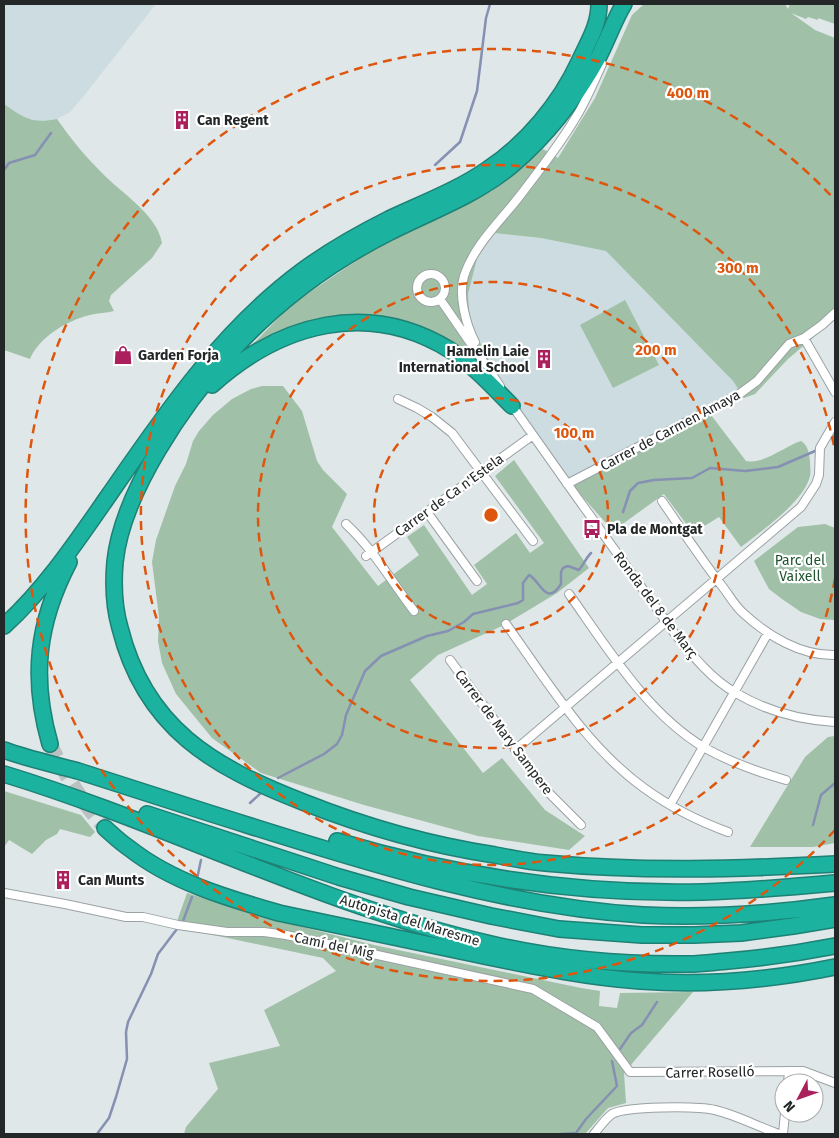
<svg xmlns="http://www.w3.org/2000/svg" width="839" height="1138" font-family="'Fira Sans',sans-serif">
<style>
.built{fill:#ccdce0}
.green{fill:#a0c0a7}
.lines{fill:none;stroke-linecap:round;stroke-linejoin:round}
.stream{stroke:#8590b2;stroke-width:2.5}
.motorway-tunnel{stroke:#bac1c2;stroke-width:15;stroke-dasharray:15 8;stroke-linecap:butt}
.minor-casing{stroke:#9ba2a4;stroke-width:10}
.motorway-casing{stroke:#1e8175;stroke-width:18}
.minor{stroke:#fff;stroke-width:8}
.motorway{stroke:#1bb29f;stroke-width:15}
.ring{fill:none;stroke:#de560d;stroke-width:2.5;stroke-dasharray:9 6}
.labels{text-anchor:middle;stroke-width:4.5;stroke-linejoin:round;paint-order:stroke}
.poi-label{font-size:14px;font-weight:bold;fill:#242727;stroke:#fff;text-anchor:start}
.street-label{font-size:14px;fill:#242727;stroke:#fff}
.park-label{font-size:14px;fill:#205531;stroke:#fff}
.centre{fill:#de560d;stroke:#fff;stroke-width:2.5}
.ring-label{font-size:15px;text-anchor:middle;font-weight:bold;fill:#de560d;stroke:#fff;stroke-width:4.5;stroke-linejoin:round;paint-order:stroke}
</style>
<rect width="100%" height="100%" fill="#dfe7e9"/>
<path class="built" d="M4,4h152l-73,93 -13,15 -13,7 -14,3 -19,-4 -20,-14z
M494,233l47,5 65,13 127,130 11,17 -172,87 -43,-60 -39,-63 -20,-40 -2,-28 9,-35z"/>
<path class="green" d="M644,4h141l3,5 2,-5h45v20l-17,-6v2l-10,-3 -2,2 -15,-6 24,17 20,8v281l-47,40 -33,35 -11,4 -11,-17 -127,-130 -65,-13 -47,-5 -17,26 -9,35 2,28 20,40 -13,3 -53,-33 -123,-7 -51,22 41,-42 84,-57 117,-57 51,-42 15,9 37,-60 37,-83z
M4,104c20,14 28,20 53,15 13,19 29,38 45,54 19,20 55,41 60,70l-10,15 -41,37 -2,6 5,10c-8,2 -16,2 -24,4 -22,5 -51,22 -60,44l-26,-9z
M625,300l34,65 -46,23 -33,-63z
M262,386h21l19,25 15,50 6,9 24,24 -15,33 46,59 41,-31 -12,-18 17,-12 48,70 15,-11 -13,-19 42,-32 14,20 14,-10 -49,-67 19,-16 75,108 -32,25 -55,33 -64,29 -28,25 73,93 19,-15 43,52 40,26 -16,14 -91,-14 -114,-31 -103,-32 -49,-35 -36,-44 -14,-31 -4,-22 1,-24 -7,-55 4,-22 19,-54 11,-22 7,-23 6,-10 14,-16 19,-16 19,-10z
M711,415l35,46c17,4 39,-15 55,-20 7,4 8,12 9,20 0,5 1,11 0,15 -6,26 -49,55 -69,71l-22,-30 -26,16 -29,-39 -51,37 -41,-46z
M825,524l10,4v92l-15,-1 -19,-7 -19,-13 -13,-10 -15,-28 44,-34z
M835,736v107l-22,4h-63l55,-90 23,-20z
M4,791l77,24 14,17 -5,5 -30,-8 -3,5 -11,6 -14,14 -23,-14 -5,7z
M187,893l68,22 119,30 207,43 19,3 -1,15 18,2 3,-15 73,-1 -69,81 2,30 -18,5 -23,26h-401l2,-7 32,-38 -9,-26 71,-17 -16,-36 72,-39 -13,-13 -148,-31z"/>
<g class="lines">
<path class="stream" d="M435,165l25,-23 17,-51 9,-73 4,-14
M4,170l5,-7 26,-8 16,-22
M832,438l3,-3
M623,512l7,-21 8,-8 16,-3 38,-2 18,-10 35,3 33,-4 37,-16
M278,778l46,-24 13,-10 5,-9 4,-20 19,-44 16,-15 46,-20 21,-5 16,-9 9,-8 45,-11 5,-3v-17l6,-8c11,5 17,33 32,9v-12l2,-4 5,-2 11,4c5,-6 7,-12 12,-17
M250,803l12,-11
M813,825l8,-30 14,-12
M197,879l4,-19
M620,1049l11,-16 11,-8 15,-23
M97,1134l12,-16 7,-21 11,-38 -1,-27 2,-10 23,-48 7,-20 25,-33 9,-24
M561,1134l15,-1 10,-14 31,-33 -5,-25"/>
<path class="motorway-tunnel" d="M50,744c15,31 32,58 55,84"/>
<g class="minor-casing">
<path id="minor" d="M417 288a14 14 0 1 1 28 0a14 14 0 1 1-28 0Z
M440,299l60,87
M804,338l31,54
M475,342c-9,-17 -17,-47 -11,-66 11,-33 38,-56 58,-83 20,-26 41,-53 57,-81 9,-16 16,-32 23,-48
M398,399l19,9 15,9 20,16 81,108
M511,404l65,92 99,138c17,21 37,46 61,59 30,18 65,27 99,29
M567,484l171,-89 19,-14 32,-37 15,-6 18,-13 13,-12
M662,501c20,29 39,58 60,85 7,9 13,20 21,27 25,23 58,43 92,42
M427,512l50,69
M346,524c27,25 46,58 68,87
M366,556l167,-121
M569,594c38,53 78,120 136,154 25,14 53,24 81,32
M506,624c41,57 80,122 138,164 26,19 54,33 84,44
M450,660l96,130 35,35
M515,750l286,-243 15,-23 3,-9 1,-27 15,-26
M670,805l98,-172
M4,893l61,11 61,13h17l35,8 49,7h37l22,3 247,54 64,38 33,45 173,-1 32,12
M788,1083l1,-12
M594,1134c5,-6 11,-15 18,-20 14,-8 85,-8 103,-4 21,5 44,17 64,24
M783,1134l2,-21"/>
</g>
<g class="motorway-casing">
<path id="motorway" d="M624,4c-10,16 -16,35 -25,52 -23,42 -51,79 -88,110 -36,30 -82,46 -123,67 -61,31 -113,70 -158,120 -46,50 -108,140 -115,209 -2,22 -1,45 5,66 25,100 93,139 183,174 63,25 126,43 192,53 17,3 33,7 50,8 97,9 193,6 290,1
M212,385c68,-61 155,-86 238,-35 23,15 43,37 62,56
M4,626c41,-37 73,-85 105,-131 56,-81 112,-164 193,-224 27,-20 57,-37 87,-52 34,-16 69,-29 99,-50 38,-25 72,-66 91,-107 9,-20 20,-36 20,-58
M50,744c-19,-66 -13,-121 19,-182
M4,750c24,9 49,14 74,21 44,14 87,28 131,42 141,44 285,93 434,102 64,3 128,-1 192,-10
M4,774c164,50 319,132 487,170 64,15 132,21 198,20 13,0 26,-2 39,-3 36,-3 71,-8 107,-15
M147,814l192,63 70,20 82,19 68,13 83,6h52l47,-2 52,-7 42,-7
M105,828c8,7 15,14 24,20 43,34 98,50 150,65 67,14 134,28 200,42 54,11 106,22 161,26 65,5 131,-1 195,-14
M337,841c118,35 242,54 366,51 44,-1 88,-5 132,-9"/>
</g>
<use href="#minor" class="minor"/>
<use href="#motorway" class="motorway"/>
</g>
<g class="ring">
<circle cx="491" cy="515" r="117"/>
<circle cx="491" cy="515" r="233"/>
<path d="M835 579A350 350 0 1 1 835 451"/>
<path d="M835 830A466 466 0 1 1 835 200"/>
</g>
<defs>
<g id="building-bare" transform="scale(1.5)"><path d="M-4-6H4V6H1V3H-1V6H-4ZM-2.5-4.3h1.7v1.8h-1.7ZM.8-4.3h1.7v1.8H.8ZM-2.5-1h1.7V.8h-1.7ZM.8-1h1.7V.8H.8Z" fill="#ab1f5d" stroke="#fff" stroke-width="2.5" paint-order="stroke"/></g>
<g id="shop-bare" transform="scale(1.5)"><path d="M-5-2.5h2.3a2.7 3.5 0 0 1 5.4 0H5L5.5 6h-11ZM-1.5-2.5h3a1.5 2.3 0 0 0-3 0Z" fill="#ab1f5d" stroke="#fff" stroke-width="2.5" paint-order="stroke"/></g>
<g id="bus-bare" transform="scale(1.5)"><path d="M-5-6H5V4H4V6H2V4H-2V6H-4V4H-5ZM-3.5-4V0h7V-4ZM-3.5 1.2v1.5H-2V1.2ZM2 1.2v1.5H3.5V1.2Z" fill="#ab1f5d" stroke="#fff" stroke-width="2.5" paint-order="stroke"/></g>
</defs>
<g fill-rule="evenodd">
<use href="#building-bare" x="182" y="120"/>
<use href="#shop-bare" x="123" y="355"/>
<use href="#building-bare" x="544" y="359"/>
<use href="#bus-bare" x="592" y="529"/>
<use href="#building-bare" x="63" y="880"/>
</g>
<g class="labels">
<g class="poi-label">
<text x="197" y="125">Can Regent</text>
<text x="529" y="356" text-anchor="end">Hamelin Laie<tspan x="529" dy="16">International School</tspan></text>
<text x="138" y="360">Garden Forja</text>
<text x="607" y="534">Pla de Montgat</text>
<text x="78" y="885">Can Munts</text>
</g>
<g class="street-label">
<text transform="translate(670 430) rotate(-28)" y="5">Carrer de Carmen Amaya</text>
<text transform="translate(449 495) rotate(-36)" y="5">Carrer de Ca n'Estela</text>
<text transform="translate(656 605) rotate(53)" y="5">Ronda del 8 de Març</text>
<text transform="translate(504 732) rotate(53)" y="5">Carrer de Mary Sampere</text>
<text transform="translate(410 920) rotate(17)" y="5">Autopista del Maresme</text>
<text transform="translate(334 945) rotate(12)" y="5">Camí del Mig</text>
<text transform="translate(710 1072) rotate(-1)" y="5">Carrer Roselló</text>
</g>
<g class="park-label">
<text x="800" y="565">Parc del<tspan x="800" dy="16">Vaixell</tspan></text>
</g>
</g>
<circle cx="491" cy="515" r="8" class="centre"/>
<g class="ring-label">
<text x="688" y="98">400 m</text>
<text x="738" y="273">300 m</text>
<text x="656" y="355">200 m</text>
<text x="574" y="438">100 m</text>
</g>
<rect width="839" height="1138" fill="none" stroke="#242727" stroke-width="10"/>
<g transform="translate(799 1098) rotate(229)"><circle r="24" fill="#ffffff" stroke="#a7a9a9"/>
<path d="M0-4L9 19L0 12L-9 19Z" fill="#ab1f5d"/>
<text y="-8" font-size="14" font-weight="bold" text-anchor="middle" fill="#242727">N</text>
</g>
</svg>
